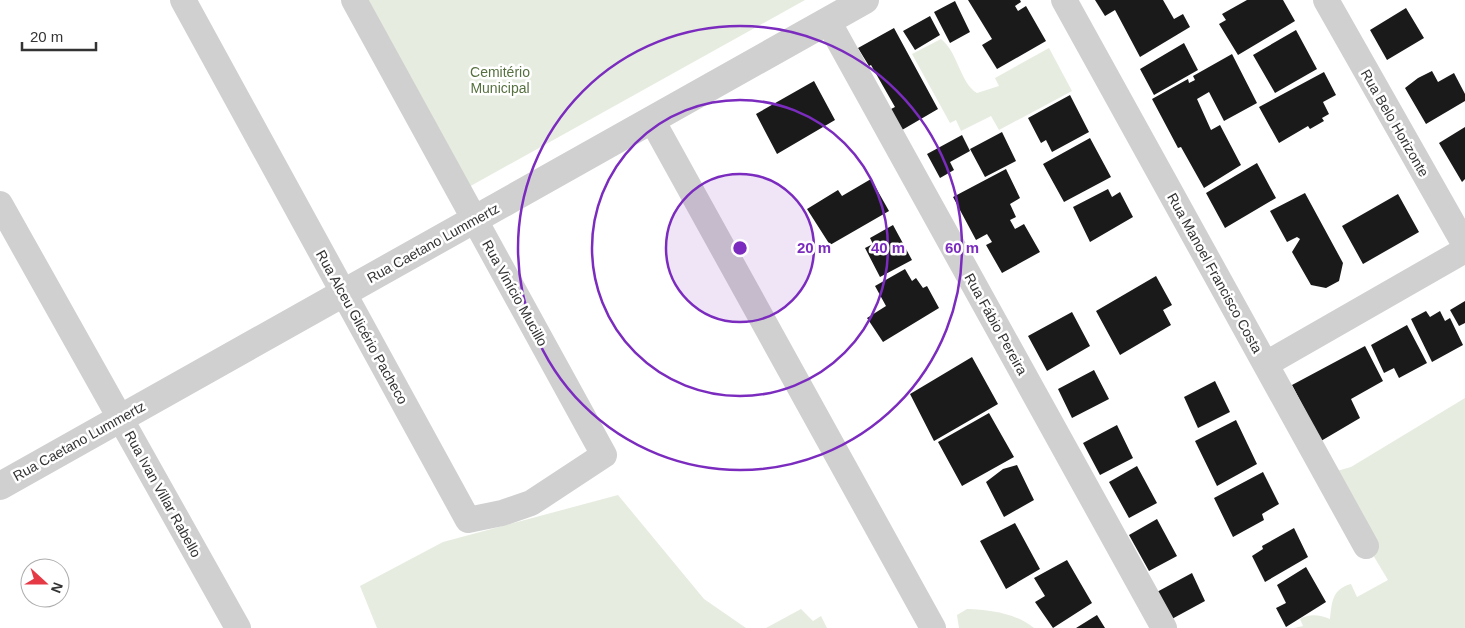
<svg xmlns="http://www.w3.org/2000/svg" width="1465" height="628" font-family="Arial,sans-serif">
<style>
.green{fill:#e6ecdf}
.building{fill:#1a1a1a}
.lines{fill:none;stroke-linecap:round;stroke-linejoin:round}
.minor{stroke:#d0d0d0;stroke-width:26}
.tertiary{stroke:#d0d0d0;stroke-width:28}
.ring{fill:none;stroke:#7b2cbf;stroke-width:2.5}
.labels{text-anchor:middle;stroke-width:5;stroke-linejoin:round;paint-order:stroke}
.park-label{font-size:14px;fill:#56703f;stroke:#fff}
.street-label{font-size:14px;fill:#333;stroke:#fff}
.centre{fill:#7b2cbf;stroke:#fff;stroke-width:2.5}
.ring-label{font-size:15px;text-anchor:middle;font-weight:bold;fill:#7b2cbf;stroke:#fff;stroke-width:5;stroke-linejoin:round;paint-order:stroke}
</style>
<rect width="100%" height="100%" fill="#fff"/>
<path class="green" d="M367,0h438l-338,188z
M941,39c17,13 19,44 36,54l22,-7 -4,-8 54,-30 23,43 -73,39 -8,-14 -30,15 -5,-11 -6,3 -38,-69z
M1465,398v230h-171l9,-2 -3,-7c10,-6 20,-4 30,0 2,-17 2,-30 21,-35l6,13 31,-17 -27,-45 -24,-64 14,-4z
M618,495l86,104 42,29h-369l-17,-42 83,-44z
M801,609l12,12 8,-5 6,12h-61z
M967,609c24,1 48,4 67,19h-75l-2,-13z"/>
<path class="building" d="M968,0h52l1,2 -6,4 3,5 8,-5 20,35 -49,28 -15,-24 10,-6z
M1095,0h68l11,19 9,-5 7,13 -50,30 -25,-47 -10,6z
M1247,0h36l12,21 -57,34 -19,-31 7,-4 -4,-6z
M955,1l15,31 -20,11 -16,-31z
M1406,8l18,30 -37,22 -17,-30z
M930,16l10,19 -25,15 -12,-19z
M894,28l44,81 -36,21 -13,-20 6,-3 -24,-42 -2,1 -11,-18z
M1296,30l21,39 -42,24 -22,-38z
M1184,43l14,27 -44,25 -14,-26z
M1232,54l25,49 -33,18 -15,-29 -12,7 14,31 9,-5 21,40 -37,23 -23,-41 -3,1 -26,-49 36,-20 1,4 6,-3 -2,-4z
M1432,71l6,11 16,-9 11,21v7l-39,23 -21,-36 13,-10z
M1324,72l12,23 -13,7 6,12 -7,4 2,3 -14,8 -2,-3 -29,17 -20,-36z
M814,81l21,39 -58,34 -21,-40z
M1070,95l19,37 -37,20 -6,-12 -5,3 -13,-25z
M1465,127v52l-3,3 -23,-39z
M1002,132l14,29 -31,16 -15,-28z
M962,135l8,16 -20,11 4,8 -14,8 -13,-24z
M1090,138l21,39 -47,25 -21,-38z
M1257,163l19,35 -51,30 -19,-35z
M1006,169l14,29 -10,6 6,13 -6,3 5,9 9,-5 16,28 -38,21 -16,-28 6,-3 -5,-8 -11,6 -23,-43z
M871,179l18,32 -59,34 -23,-36 31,-19 4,6z
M1108,189l4,8 8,-5 13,25 -43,25 -17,-35z
M1305,193l38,70 -4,18 -13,7 -15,-3 -19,-33 8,-13 -3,-2 -10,5 -17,-31z
M1398,194l21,38 -56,32 -21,-38z
M893,225l19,35 -32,17 -15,-29 8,-4 -3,-6z
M905,269l7,12 4,-3 7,10 4,-2 12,22 -56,34 -16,-24 19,-12 -11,-20z
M1156,276l16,29 -9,5 8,15 -51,30 -24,-44z
M1465,301v22l-6,3 -9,-16z
M1426,311l4,6 10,-6 5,10 5,-3 13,27 -31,17 -21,-43z
M1072,312l18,34 -43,25 -19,-35z
M1407,325l20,38 -28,15 -5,-10 -10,5 -13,-28z
M1365,346l18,35 -32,18 9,19 -39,23 -29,-56z
M972,357l26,47 -64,37 -24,-47z
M1094,370l15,29 -37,19 -14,-29z
M1215,381l15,31 -32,16 -14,-31z
M989,413l25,44 -52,29 -24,-44z
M1236,420l21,44 -40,22 -22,-45z
M1117,425l16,33 -33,17 -17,-32z
M1017,465l17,35 -30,17 -18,-35 17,-13z
M1137,466l20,37 -28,15 -20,-36z
M1263,472l16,32 -17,10 2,6 -31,17 -19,-39z
M1157,519l20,37 -28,15 -20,-36z
M1015,523l25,46 -34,20 -26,-48z
M1294,528l14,29 -43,25 -13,-26 11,-7 -1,-3z
M1067,560l25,43 -39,25 -18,-26 10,-6 -11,-18z
M1306,567l20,35 -40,25 -10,-19 10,-5 -9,-18z
M1192,573l13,28 -35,19 -15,-27z
M1097,615l8,13h-29z"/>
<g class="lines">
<path class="minor" d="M183,0l285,520 34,-7 29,-10 73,-48 -250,-455
M1064,0l302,546
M1326,0l139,245
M828,21l336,607
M652,120l281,508
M0,204l238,424
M1266,364l199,-114"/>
<path class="tertiary" d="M0,486l865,-486"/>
</g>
<circle cx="740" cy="248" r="74" fill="#7b2cbf" fill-opacity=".12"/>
<g class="ring">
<circle cx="740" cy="248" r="74"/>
<circle cx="740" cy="248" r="148"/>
<circle cx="740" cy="248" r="222"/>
</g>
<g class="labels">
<g class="park-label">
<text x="500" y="77">Cemitério<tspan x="500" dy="16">Municipal</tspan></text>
</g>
<g class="street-label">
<text transform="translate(1395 123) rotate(60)" y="5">Rua Belo Horizonte</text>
<text transform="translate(433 243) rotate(-29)" y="5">Rua Caetano Lummertz</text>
<text transform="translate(1215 273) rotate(61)" y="5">Rua Manoel Francisco Costa</text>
<text transform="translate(515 293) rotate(61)" y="5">Rua Vinício Mucillo</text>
<text transform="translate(996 324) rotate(61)" y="5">Rua Fábio Pereira</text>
<text transform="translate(362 327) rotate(61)" y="5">Rua Alceu Glicério Pacheco</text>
<text transform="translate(79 441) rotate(-29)" y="5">Rua Caetano Lummertz</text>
<text transform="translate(163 494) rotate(61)" y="5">Rua Ivan Villar Rabello</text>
</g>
</g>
<circle cx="740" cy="248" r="8" class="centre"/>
<g class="ring-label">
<text x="814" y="253">20 m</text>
<text x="888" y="253">40 m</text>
<text x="962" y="253">60 m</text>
</g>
<g transform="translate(45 583) rotate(111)"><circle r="24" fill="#ffffff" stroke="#adadad"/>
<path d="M0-4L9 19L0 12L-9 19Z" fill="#e63946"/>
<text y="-8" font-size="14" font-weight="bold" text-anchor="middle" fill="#333333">N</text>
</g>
<path d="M22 42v8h74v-8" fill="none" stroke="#333333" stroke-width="2.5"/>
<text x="30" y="42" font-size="15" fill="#333333" stroke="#ffffff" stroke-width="4" paint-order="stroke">20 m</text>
</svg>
